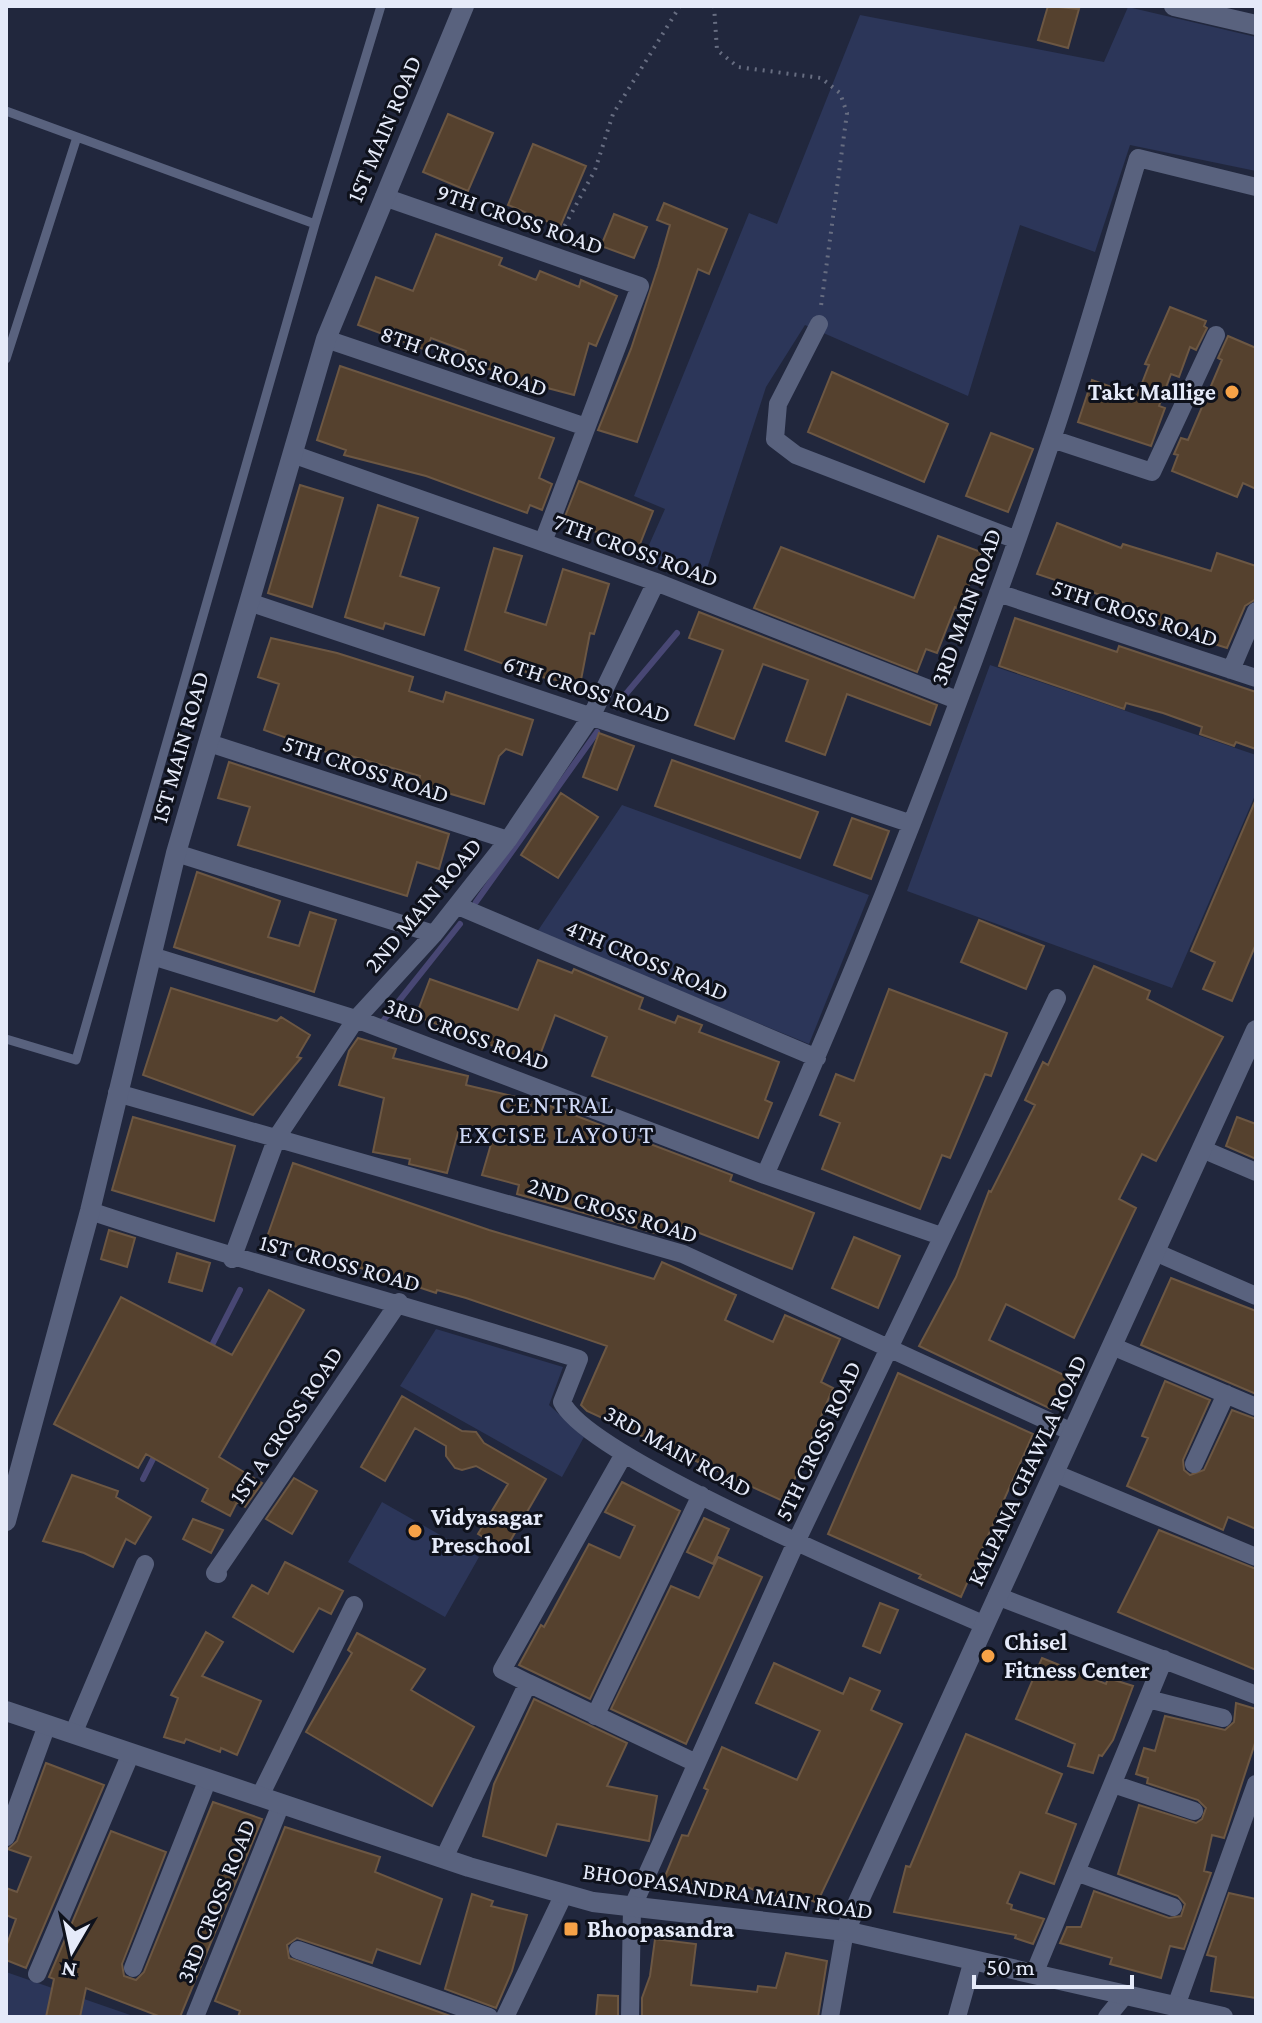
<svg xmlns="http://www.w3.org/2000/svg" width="1262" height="2023" font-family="'Crimson Pro',serif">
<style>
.green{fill:#2c3659}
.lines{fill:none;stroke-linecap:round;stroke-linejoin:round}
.stream{stroke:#484774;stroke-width:6}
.building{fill:#55412e;stroke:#6c5743;stroke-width:2}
.path{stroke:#676d81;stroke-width:4;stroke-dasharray:2 6;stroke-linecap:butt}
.service{stroke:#59627e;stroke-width:9}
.minor{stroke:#59627e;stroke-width:18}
.tertiary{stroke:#59627e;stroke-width:20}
.poi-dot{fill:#f6a247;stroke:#0e111b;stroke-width:3}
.labels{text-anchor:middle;stroke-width:6;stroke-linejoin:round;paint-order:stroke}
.street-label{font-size:24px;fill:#e5eaf9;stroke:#0e111b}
.poi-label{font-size:24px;font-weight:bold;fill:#e5eaf9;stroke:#0e111b;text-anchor:start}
.neighbourhood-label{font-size:26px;letter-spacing:2px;fill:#d1daf7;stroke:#0e111b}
</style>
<rect width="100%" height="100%" fill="#21273d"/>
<path class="green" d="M1128,7l128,30v134l-126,-26 -35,107 -75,-27 -52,171 -163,-71 -39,62 -63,194 -62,-18 24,-54 -31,-13 115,-283 28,11 83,-209 244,47z
M990,665l266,90v38l-84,195 -265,-97z
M622,805l247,90 -60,149 -272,-112z
M436,1329l127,38 -14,38 35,32 -22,40 -162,-91z
M382,1502l97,55 -34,60 -97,-55z
M6,1972l130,45h-130z"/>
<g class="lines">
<path class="stream" d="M615,707l62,-74
M476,902l121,-170
M383,1021l77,-97
M209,1351l31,-61
M143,1479l13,-26"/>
</g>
<path class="building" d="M1048,6l31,3 -11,39 -30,-8z
M448,114l45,19 -25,58 -45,-19z
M533,144l53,22 -26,61 -52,-22z
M664,203l63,26 -18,45 -11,-5 -61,173 -39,-12 33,-81 27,-82 12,-42 -13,-5z
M614,214l33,13 -13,31 -33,-12z
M436,234l66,24 -3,7 37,15 4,-9 39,16 2,-7 36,16 -21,50 -7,-3 -15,52 -42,-11 -2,6 -35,-13 2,-5 -35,-13 4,-8 -35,-13 -5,12 -68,-25 18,-48 37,14z
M1170,307l36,14 -2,5 3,2 -11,22 -6,-3 -11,30 -8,-3 -12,32 6,2 -14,38 -73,-24 14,-42 45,16 12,-31 -4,-1z
M1228,336l28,12v141l-13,-6 -6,14 -65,-26 6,-16 -4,-1 7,-16 7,2 34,-80 -4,-2z
M340,366l214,72 -15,40 13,6 -10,26 -12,-5 -3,8 -101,-37 -82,-21 2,-5 -29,-10z
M832,372l116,52 -24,58 -116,-50z
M991,433l42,16 -25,63 -42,-16z
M579,481l74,30 -15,38 -74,-30z
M300,485l43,13 -31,109 -44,-14z
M378,505l40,13 -18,58 39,12 -15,47 -39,-12 -2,6 -38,-12z
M1057,523l64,25 2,-4 88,27 6,-18 39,13v33l-11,7 -18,42 -38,-12 -40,-16 3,-8 -115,-38z
M938,536l43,16 -21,57 -5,-2 -18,46 -11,-4 -9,23 -163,-64 27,-61 133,51z
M494,548l28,8 -17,56 41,13 17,-56 46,15 -15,50 -4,-1 -10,52 -43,-9 -72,-26z
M699,612l238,93 -7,20 -83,-31 -22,61 -39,-14 22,-61 -45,-16 -29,75 -39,-14 28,-75 -34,-12z
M1015,618l102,34 2,-6 137,46v57l-20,-7 -2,4 -34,-12 2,-7 -39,-14 -37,-10 -2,6 -125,-43z
M271,638l66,15 76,24 -4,14 34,11 3,-10 87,28 -11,35 -16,-6 -7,7 -15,48 -66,-20 2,-8 -76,-22 -1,4 -79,-28 15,-46 -21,-7z
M599,733l35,13 -17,44 -34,-13z
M672,760l146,52 -18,46 -145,-52z
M229,762l220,72 -10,35 -22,-7 -10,34 -169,-51 12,-38 -32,-9z
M561,793l37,24 -40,61 -37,-23z
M1256,799v145l-24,57 -29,-12 12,-27 -24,-11z
M852,818l37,13 -18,48 -37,-14z
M197,872l83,29 -12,36 31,9 11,-34 26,8 -22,72 -140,-45z
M979,920l65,26 -18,43 -65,-27z
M538,960l34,13 2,-4 69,29 -4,11 36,14 3,-7 24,9 -3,7 80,30 -14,38 7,3 -14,35 -166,-62 15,-39 -52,-22 -18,48 -121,-47 14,-37 88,31z
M1094,966l56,25 -3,8 76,38 -67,124 -14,-7 -23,45 17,9 -62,130 -68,-34 -17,36 77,36 -15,33 -132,-63 37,-69 33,-86 2,1 44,-87 -10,-5 18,-38 5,3z
M171,988l106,33 4,-4 29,18 -13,22 4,1 -48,57 -110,-40z
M889,989l118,44 -16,43 -6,-2 -35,84 -8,-3 -22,54 -98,-40 18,-46 -20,-8 16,-41 18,7z
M358,1038l38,11 -3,9 75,18 -2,9 79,19 187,71 -2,6 84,32 -22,56 -126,-49 -4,15 -145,-41 2,-9 -37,-10 12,-41 -34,-9 -13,48 -38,-9 1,-5 -37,-7 11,-54 -45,-13 10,-34z
M133,1117l102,29 -21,75 -102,-31z
M1237,1117l19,7v35l-30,-13z
M293,1163l196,67 165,49 8,-17 74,33 -11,25 48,22 12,-27 55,24 -19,43 12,6 -48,114 -198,-91 -6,-6 26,-59 -141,-48 -29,-8 -1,3 -169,-56z
M109,1230l26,8 -8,29 -26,-8z
M854,1237l46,19 -22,52 -46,-20z
M177,1253l33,10 -8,28 -33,-9z
M1171,1278l85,33v83l-115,-49z
M269,1290l35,20 -85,147 43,26 -17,24 -8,-5 -7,14 -28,-15 6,-12 -62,-35 -8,14 -84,-44 67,-127 111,58z
M898,1373l135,61 -72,163 -42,-19 2,-3 -93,-41z
M1165,1381l45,19 -27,60 1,10 6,5 14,-5 28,-60 24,9v110l-28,-12 -5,13 -96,-44 21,-48 -6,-2z
M402,1396l60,35 14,1 8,11 62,36 -41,71 -27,-16 30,-50 -32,-18 -14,4 -7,-2 -9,-12v-10l-31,-18 -30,53 -24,-14z
M72,1475l46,16 -2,6 35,20 -16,27 -9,-5 -13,28 -29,-14 -41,-12z
M294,1478l23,13 -25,43 -26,-15z
M622,1482l58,29 -90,188 -71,-34 22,-40 3,2 45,-83 31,14 15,-32 -30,-14z
M704,1518l25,11 -16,35 -26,-12z
M193,1519l30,11 -12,23 -28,-14z
M1159,1530l97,39v101l-138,-58z
M718,1557l44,20 -76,167 -75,-35 60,-123 28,12z
M285,1562l58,29 -12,23 -12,-6 -26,44 -60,-35 19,-32 16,9z
M880,1603l18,7 -18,43 -17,-7z
M206,1632l17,10 -21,34 59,25 -24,54 -16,-7 -1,4 -34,-13 -2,4 -20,-6 14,-39 -7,-3z
M357,1633l68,36 -14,21 63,37 -42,79 -126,-74 46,-79 -4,-3z
M1042,1658l64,26 2,-6 25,8 -20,54 -11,16 -3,-1 -6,18 -25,-7 7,-22 -59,-25z
M774,1663l69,31 7,-16 30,13 -9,19 31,14 -85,179 -13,-6 -2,5 -14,-7 -2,5 -14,-7 -2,4 -27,-12 -3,6 -76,-12 18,-44 6,1 20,-46 -4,-2 18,-41 75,33 23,-49 -64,-28z
M534,1699l93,44 -20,43 50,10 -8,45 -92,-17 -11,32 -63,-20 11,-52z
M1236,1703l20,6v31l-32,98 -12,-3 -8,36 7,2 -27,76 -14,-3 -9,32 -51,-14 2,-6 -52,-15 7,-16h14l13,-36 75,27 12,-2 4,-12 -7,-8 -60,-22 21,-69 57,18 6,-4 4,-11 -8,-8 -51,-17 1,-5 -12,-4 8,-26 11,3 10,-35 60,14 9,-8z
M966,1734l96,40 -16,39 30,11 -22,60 -34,-12 -13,31 5,2 -1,4 33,10 -11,25 -18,-6 1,-3 -122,-23 12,-46 4,1z
M46,1763l58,22 -78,183 -20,-8v-13l10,-28 -10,-4v-27l11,4 14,-35 -23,-8 9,-8z
M213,1802l49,17 -82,198h-19l-75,-29 -6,29h-34l8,-38 -5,-2 62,-146 55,21 -44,112 2,12 12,4 8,-8z
M285,1827l95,30 -5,15 67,27 -22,65 -43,-15 -5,14 -75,-25 -10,7 2,13 164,59h-215l2,-6 -25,-10z
M1229,1893l27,6v99l-45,-7 5,-34 -9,-2z
M472,1894l21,7 -2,5 36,9 -15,56 -16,37 -51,-19z
M655,1939l41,5 -5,41 66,7 1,-6 18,2 10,-35 41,8 -9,56h-176v-19l8,-22z
M598,1995l20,1v21h-22z"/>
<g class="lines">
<path class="path" d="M714,6l3,44 21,17 83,11 19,15 7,20 -26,193
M557,240l38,-70 18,-56 67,-108"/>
<path class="service" d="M6,111l309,113
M6,359l71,-222
M6,1039l70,21 239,-836 66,-218"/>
<path class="minor" d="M384,197l256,89 -97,256
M819,324l-41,80 -3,35 21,16 221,85
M326,339l260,88
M1052,439l100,33 64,-137
M295,455l361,127 301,118
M998,593l258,85
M249,602l660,221
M1231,670l25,-59
M209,743l299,97
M176,853l258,81
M458,906l359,152
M152,956l204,63 409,156 176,61
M117,1093l566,161 389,178
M1202,1149l54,23
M765,1175c106,-239 202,-485 286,-733 32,-94 58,-189 87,-284l118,29
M90,1211c162,54 327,97 489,148l-17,43c27,58 349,190 423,223
M1155,1252l101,44
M232,1259l45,-122 79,-118 78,-85 74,-94 84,-125 64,-133
M1112,1346l144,61
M1194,1464l32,-70
M1054,1473l202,84
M218,1574l-3,-1 184,-271
M997,1596l259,99
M528,1683l168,80
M1148,1699l75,19
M595,1716l106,-221
M73,1734l72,-170
M1113,1784l81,27
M260,1796l94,-191
M6,1837l41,-112
M444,1858l84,-175 -26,-13 122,-216
M1076,1872l97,35
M298,1950l191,67
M133,1968l75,-189
M37,1974l94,-221
M1034,1974l130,-315
M1176,2006l80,-222
M195,2017l86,-213
M505,2017l59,-123
M630,2017l2,-109 165,-368 260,-542
M830,2017l15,-86
M957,2017l16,-57
M1107,2017l18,-22"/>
<path class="tertiary" d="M1174,6l82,19
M6,1521l84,-310 86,-358 150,-514 138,-333
M6,1711l463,156 124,35 252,29 378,86
M845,1931l411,-901"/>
</g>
<g class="poi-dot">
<circle cx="1232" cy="392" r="8"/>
<circle cx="415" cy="1531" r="8"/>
<circle cx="988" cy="1656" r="8"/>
<rect x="563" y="1921" width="16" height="16" rx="4"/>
</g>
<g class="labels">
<g class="street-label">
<text transform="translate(384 129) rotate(-67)" y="8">1ST MAIN ROAD</text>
<text transform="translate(520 219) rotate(19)" y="8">9TH CROSS ROAD</text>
<text transform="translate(464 361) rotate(19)" y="8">8TH CROSS ROAD</text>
<text transform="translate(636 550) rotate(20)" y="8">7TH CROSS ROAD</text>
<text transform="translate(966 607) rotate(-70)" y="8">3RD MAIN ROAD</text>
<text transform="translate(1135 613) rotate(18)" y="8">5TH CROSS ROAD</text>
<text transform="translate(587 689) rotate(18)" y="8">6TH CROSS ROAD</text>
<text transform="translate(180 747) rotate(-74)" y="8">1ST MAIN ROAD</text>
<text transform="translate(366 769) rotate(18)" y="8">5TH CROSS ROAD</text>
<text transform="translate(423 905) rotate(-50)" y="8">2ND MAIN ROAD</text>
<text transform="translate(647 960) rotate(23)" y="8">4TH CROSS ROAD</text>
<text transform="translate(467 1034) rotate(20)" y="8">3RD CROSS ROAD</text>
<text transform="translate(613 1210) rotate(17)" y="8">2ND CROSS ROAD</text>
<text transform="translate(340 1263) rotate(15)" y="8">1ST CROSS ROAD</text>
<text transform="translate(286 1425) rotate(-56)" y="8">1ST A CROSS ROAD</text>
<text transform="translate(818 1441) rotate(-65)" y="8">5TH CROSS ROAD</text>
<text transform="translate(678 1451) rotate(29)" y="8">3RD MAIN ROAD</text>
<text transform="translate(1027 1470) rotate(-65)" y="8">KALPANA CHAWLA ROAD</text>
<text transform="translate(728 1891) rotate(8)" y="8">BHOOPASANDRA MAIN ROAD</text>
<text transform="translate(216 1901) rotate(-68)" y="8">3RD CROSS ROAD</text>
</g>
<g class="poi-label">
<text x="1216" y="400" text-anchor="end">Takt Mallige</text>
<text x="431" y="1525">Vidyasagar<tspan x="431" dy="28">Preschool</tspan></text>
<text x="1004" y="1650">Chisel<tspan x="1004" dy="28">Fitness Center</tspan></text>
<text x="587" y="1937">Bhoopasandra</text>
</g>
<g class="neighbourhood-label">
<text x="557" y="1113">CENTRAL<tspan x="557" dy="30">EXCISE LAYOUT</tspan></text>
</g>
</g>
<rect width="1262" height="2023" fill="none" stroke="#e5eaf9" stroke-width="16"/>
<g transform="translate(72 1951) rotate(189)" stroke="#0e111b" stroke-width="6" paint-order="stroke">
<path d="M0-6L14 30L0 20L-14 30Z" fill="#e5eaf9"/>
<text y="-12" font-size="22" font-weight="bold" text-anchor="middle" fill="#e5eaf9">N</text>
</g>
<path d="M974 1975v12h158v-12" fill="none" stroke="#e5eaf9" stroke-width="4"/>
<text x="986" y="1975" font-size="24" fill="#e5eaf9" stroke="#0e111b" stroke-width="6" paint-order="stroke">50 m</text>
</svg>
